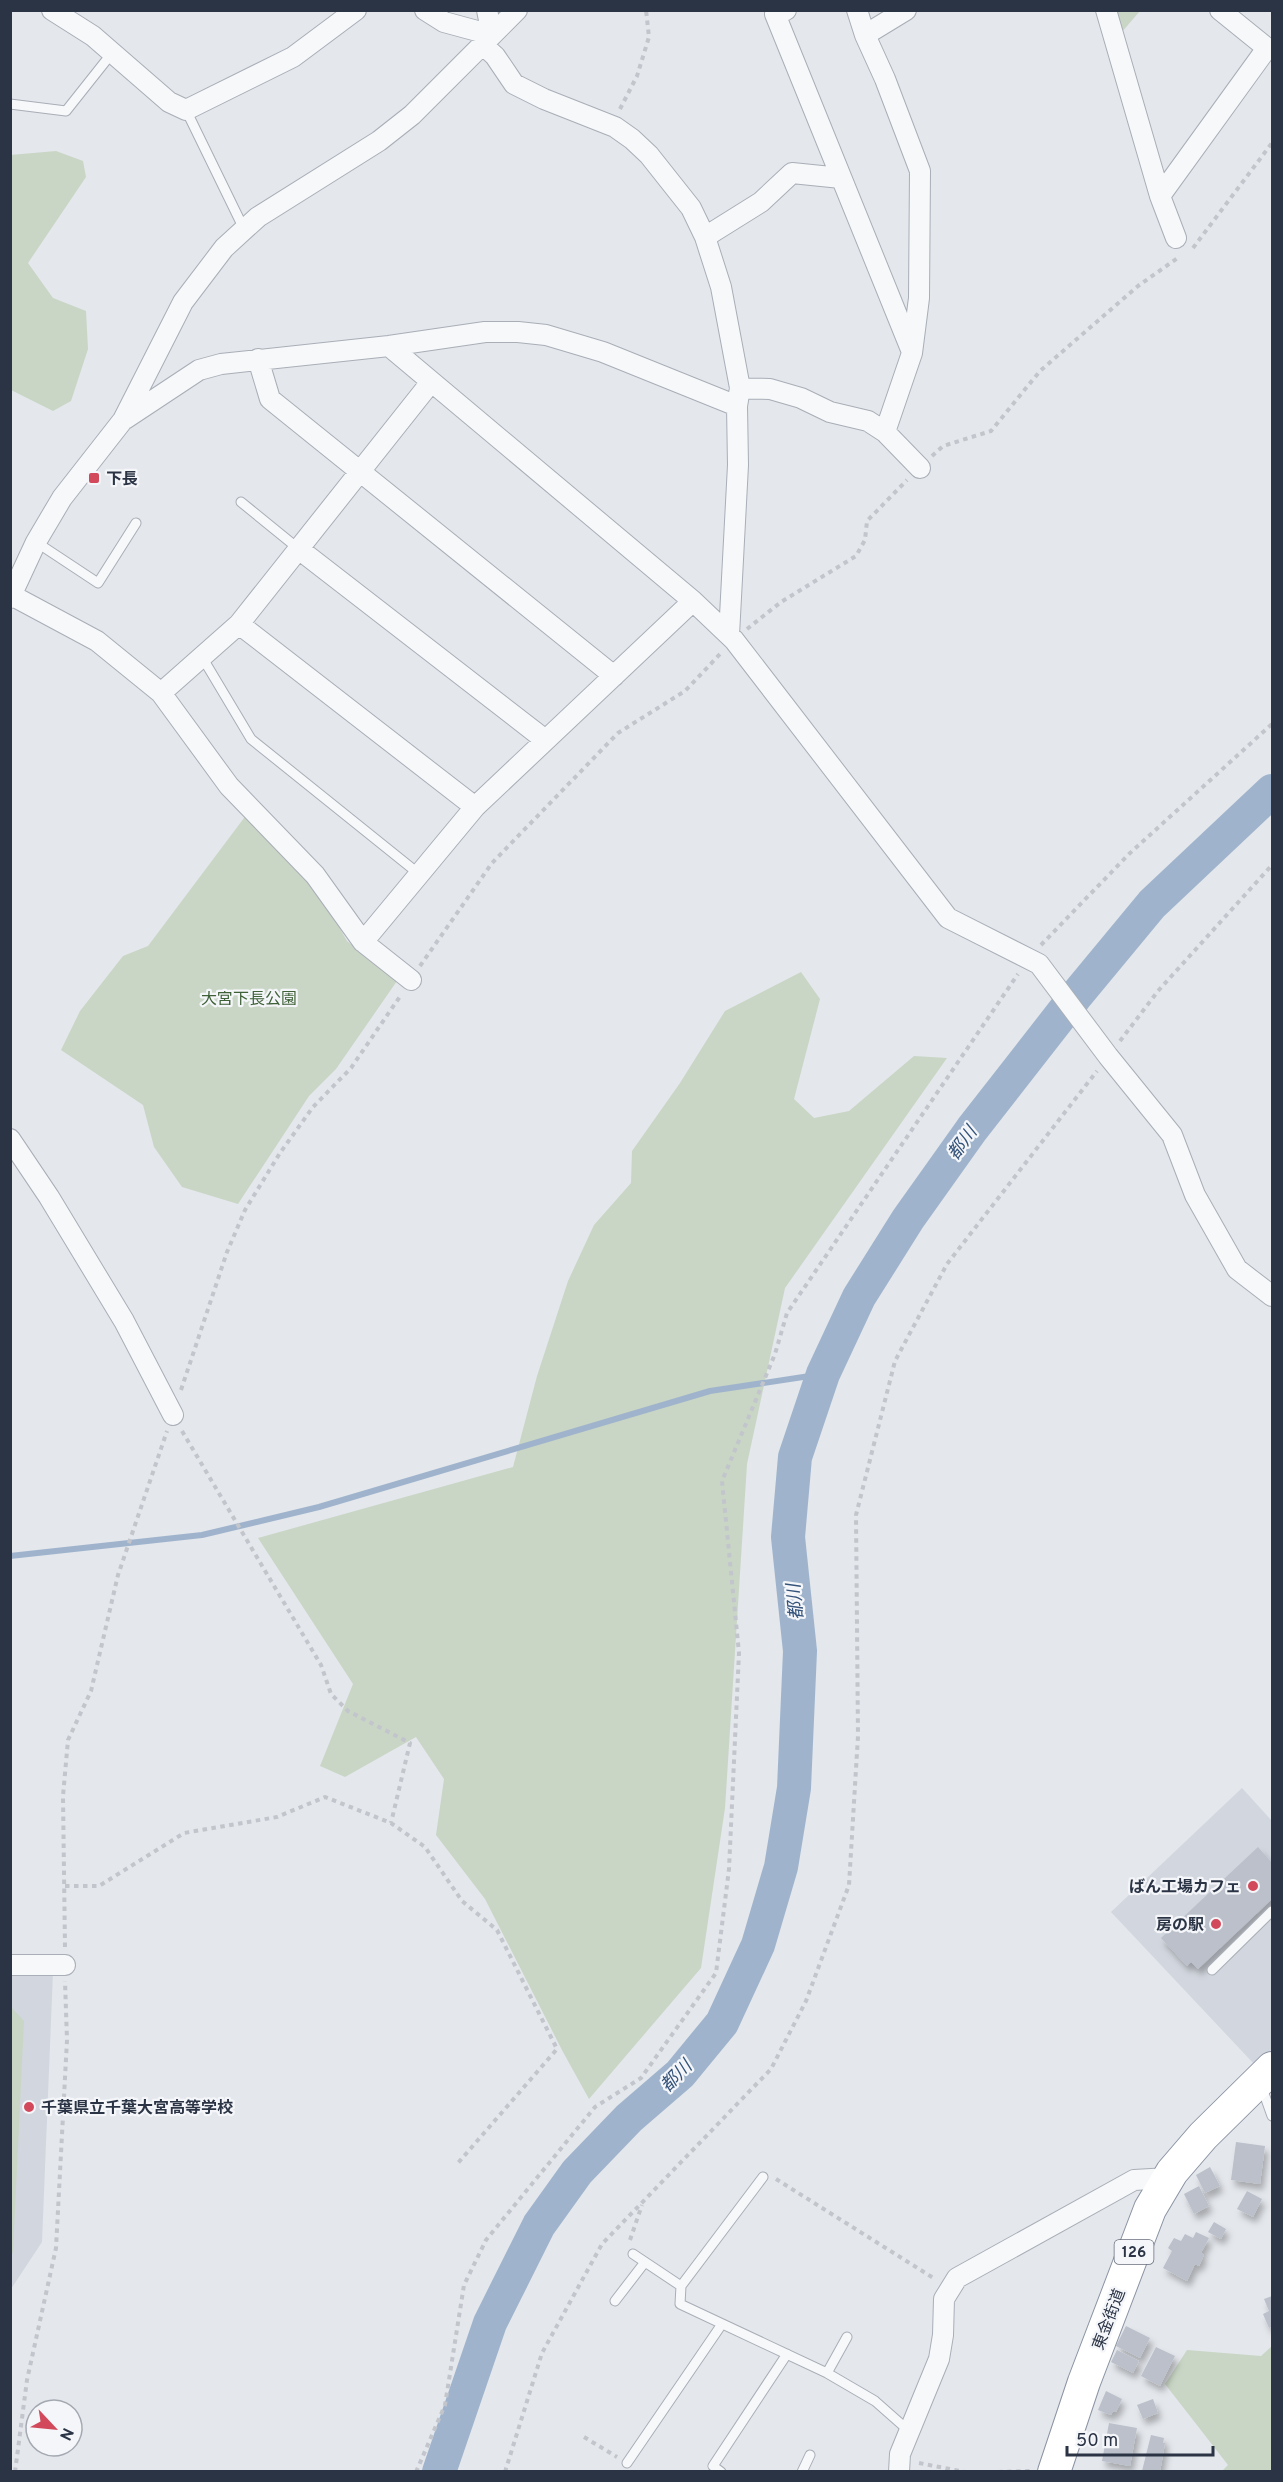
<svg xmlns="http://www.w3.org/2000/svg" width="1283" height="2482" font-family="Overpass,'Noto Sans JP',sans-serif">
<style>
.built{fill:#d2d6de}
.green{fill:#c9d6c5}
.lines{fill:none;stroke-linecap:round;stroke-linejoin:round}
.stream{stroke:#9fb4cc;stroke-width:6}
.river{stroke:#9fb4cc;stroke-width:34}
.building{fill:#bbc0ca;filter:url(#shadow)}
.service-casing{stroke:#a9aeb7;stroke-width:11}
.minor-casing{stroke:#a9aeb7;stroke-width:22}
.trunk-casing{stroke:#8b94a3;stroke-width:34}
.path{stroke:#c2c5cb;stroke-width:4;stroke-dasharray:4.5 4.5;stroke-linecap:butt}
.service{stroke:#f7f8fa;stroke-width:9}
.minor{stroke:#f7f8fa;stroke-width:20}
.trunk{stroke:#fff;stroke-width:32}
.poi-dot{fill:#d1495b;stroke:#f4f6f9;stroke-width:2}
.labels{text-anchor:middle;stroke-width:4.5;stroke-linejoin:round;paint-order:stroke}
.shield{fill:#f4f6f9;stroke:#676e7b;stroke-width:1.5}
.shield-label{font-size:15px;font-weight:bold;fill:#2b3445}
.poi-label{font-size:16px;font-weight:bold;fill:#2b3445;stroke:#f4f6f9;text-anchor:start}
.park-label{font-size:16px;fill:#3f6138;stroke:#f4f6f9}
.street-label{font-size:16px;fill:#2b3445;stroke:#f4f6f9}
.water-label{font-size:18px;font-style:italic;fill:#34527a;stroke:#f4f6f9}
</style>
<defs>
<filter id="shadow"><feDropShadow dx="3.5" dy="6" stdDeviation="3" flood-color="#0004"/></filter>
</defs>
<rect width="100%" height="100%" fill="#e4e7ec"/>
<path class="built" d="M1242,1788l30,33v228l-17,16 -144,-153z
M11,1970l42,2 -11,270 -31,47z"/>
<path class="green" d="M1114,10l26,1 -19,22z
M56,151l27,10 3,16 -58,86 25,35 33,13 2,38 -17,52 -18,10 -42,-21 -1,-235z
M247,814l61,59 39,68 50,40 -61,88 -27,27 -71,108 -56,-17 -28,-40 -11,-42 -82,-55 19,-39 43,-55 25,-10z
M801,972l19,27 -26,100 20,19 35,-7 65,-55 33,2 -162,230 -38,176 -22,344 -24,160 -112,131 -26,-47 -78,-153 -49,-64 8,-56 -28,-42 -71,40 -25,-11 33,-82 -95,-146 255,-71 24,-91 31,-95 26,-56 37,-42 1,-32 48,-68 45,-72z
M11,2007l13,14 -11,231 -2,4z
M1272,2346v125h-50l6,-6 -63,-81 22,-34 74,6z"/>
<g class="lines">
<path class="stream" d="M10,1556l192,-21 117,-28 391,-116 113,-17"/>
<path class="river" d="M439,2472l51,-149 49,-98 38,-53 52,-54 51,-44 42,-51 36,-78 23,-78 13,-79 6,-137 -12,-114 7,-80 28,-83 36,-77 49,-78 64,-90 103,-132 77,-93 120,-113"/>
</g>
<path class="building" d="M1258,1847l14,16v36l-74,70 -7,-7 -4,4 -26,-28z
M1236,2142l29,4 -5,38 -29,-4z
M1210,2167l10,19 -15,7 -9,-18z
M1199,2186l10,20 -15,8 -10,-20z
M1247,2191l15,8 -9,18 -16,-8z
M1214,2222l12,7 -5,10 -13,-7z
M1196,2232l13,6 -8,15 3,2 -5,11 -4,-2 -8,17 -24,-13 9,-17 -4,-3 6,-10 7,3 4,-7 8,4z
M1272,2296v31l-3,1 -6,-14 6,-3 -5,-12z
M1126,2326l24,12 -10,20 -24,-12z
M1156,2347l19,9 -15,30 -19,-10z
M1117,2350l22,11 -6,12 -22,-11z
M1106,2391l16,8 -6,13 -3,-1 -2,4 -13,-5z
M1153,2399l5,14 -15,6 -6,-14z
M1109,2423l28,5 -7,38 -28,-5z
M1151,2435l13,3 -1,5h2l-5,29 -18,-1z"/>
<g class="lines">
<g class="service-casing">
<path id="service" d="M10,104l56,7 46,-58
M186,110l58,119
M241,502l59,48
M36,542l62,41 38,-60
M202,657l49,82 168,135
M1212,1970l60,-59
M1262,2088l10,28
M763,2177l-82,109 -1,18 147,69 48,28 34,30
M633,2254l48,32
M615,2301l30,-39
M827,2373l20,-36
M627,2463l95,-139
M721,2472l-8,-6 74,-112
M802,2472l8,-17"/>
</g>
<g class="minor-casing">
<path id="minor" d="M52,10l41,26 76,66 17,8 107,-53 63,-47
M425,10l19,12 48,13 -5,-25
M786,10l-11,4 137,338
M857,10l8,25
M1106,10l54,186 16,42
M483,45l12,11 19,28 30,15 71,28 17,12 17,16 42,53 14,29 16,50 19,101 -3,18 1,59 -9,170
M1160,196l107,-148 -47,-38
M705,237l56,-35 31,-29 49,5
M389,346l304,255 41,39 214,278 91,46 69,92 64,79 23,60 42,74 35,27
M258,359l12,40 344,277
M740,388l30,1 31,9 29,14 38,9 17,11 35,36
M125,419l74,-49 22,-6 168,-18 96,-14h33l28,3 57,17 134,54
M885,432l27,-79 7,-55 1,-127 -35,-92 -20,-44 41,-25
M300,550l244,189
M13,596l84,45 64,52 68,93 86,89 48,67 48,38
M10,598l26,-56 26,-44 61,-78 60,-118 41,-54 34,-31 121,-76 33,-26 105,-105
M239,624l236,183
M161,693l78,-69 192,-242
M363,942l112,-135 218,-206
M10,1139l39,58 75,124 49,94
M10,1965h55
M899,2472l1,-18 39,-95 4,-24 1,-36 13,-21 177,-98 35,-2"/>
</g>
<g class="trunk-casing">
<path id="trunk" d="M1054,2472l30,-90 66,-173 22,-37 31,-36 69,-68"/>
</g>
<path class="path" d="M620,109l17,-33 12,-39 -3,-27
M1193,248l79,-105
M932,456l11,-10 48,-15 49,-60 98,-85 41,-29
M747,629l34,-27 75,-46 9,-16 2,-19 40,-41
M1041,945l88,-91 143,-130
M420,966l72,-103 126,-130 67,-42 37,-39
M1120,1041l38,-50 114,-126
M181,1390l46,-138 18,-42 35,-57 33,-46 38,-39 50,-73
M182,1431l139,234 10,29 17,17 62,32 -19,80
M65,1886h34l85,-53 93,-16 48,-20 66,26 34,24 37,54 35,29 60,119 -99,114
M65,1947l-2,-151 5,-56 23,-49 27,-116 49,-144
M776,2179l159,100
M630,2240l12,-35
M584,2437l33,20
M919,2463l46,9
M15,2472l12,-92 29,-132 11,-208 -2,-59
M416,2472l29,-67 19,-120 22,-45 109,-133 46,-29 75,-105 13,-104 10,-216 -17,-172 53,-127 12,-41 231,-339
M505,2472l37,-119 60,-109 169,-175 35,-68 43,-116 9,-149 -2,-221 39,-154 52,-97 150,-193
M998,2472l33,-1"/>
<use href="#service" class="service"/>
<use href="#minor" class="minor"/>
<use href="#trunk" class="trunk"/>
</g>
<g class="poi-dot">
<rect x="88" y="472" width="12" height="12" rx="3"/>
<circle cx="1253" cy="1886" r="6"/>
<circle cx="1216" cy="1924" r="6"/>
<circle cx="29" cy="2107" r="6"/>
</g>
<g class="labels">
<rect class="shield" x="1114.5" y="2240" width="39" height="24" rx="4.5"/>
<g class="shield-label">
<text x="1134" y="2257">126</text>
</g>
<g class="poi-label">
<text x="106" y="484">下長</text>
<text x="1241" y="1892" text-anchor="end">ばん工場カフェ</text>
<text x="1204" y="1930" text-anchor="end">房の駅</text>
<text x="41" y="2113">千葉県立千葉大宮高等学校</text>
</g>
<g class="park-label">
<text x="249" y="1004">大宮下長公園</text>
</g>
<g class="street-label">
<text transform="translate(1108 2319) rotate(-69)" y="6">東金街道</text>
</g>
<g class="water-label">
<text transform="translate(962 1143) rotate(-54)" y="6">都川</text>
<text transform="translate(795 1602) rotate(-96)" y="6">都川</text>
<text transform="translate(676 2076) rotate(-46)" y="6">都川</text>
</g>
</g>
<rect width="1283" height="2482" fill="none" stroke="#2b3445" stroke-width="24"/>
<g transform="translate(54 2428) rotate(116)"><circle r="28" fill="#f4f6f9" stroke="#a4a8b1" stroke-width="1.5"/>
<path d="M0-4.5L10 22L0 15L-10 22Z" fill="#d1495b"/>
<text y="-9" font-size="16" font-weight="bold" text-anchor="middle" fill="#2b3445">N</text>
</g>
<path d="M1067 2446v9h146v-9" fill="none" stroke="#2b3445" stroke-width="3"/>
<text x="1076" y="2446" font-size="18" fill="#2b3445" stroke="#f4f6f9" stroke-width="4.5" paint-order="stroke">50 m</text>
</svg>
